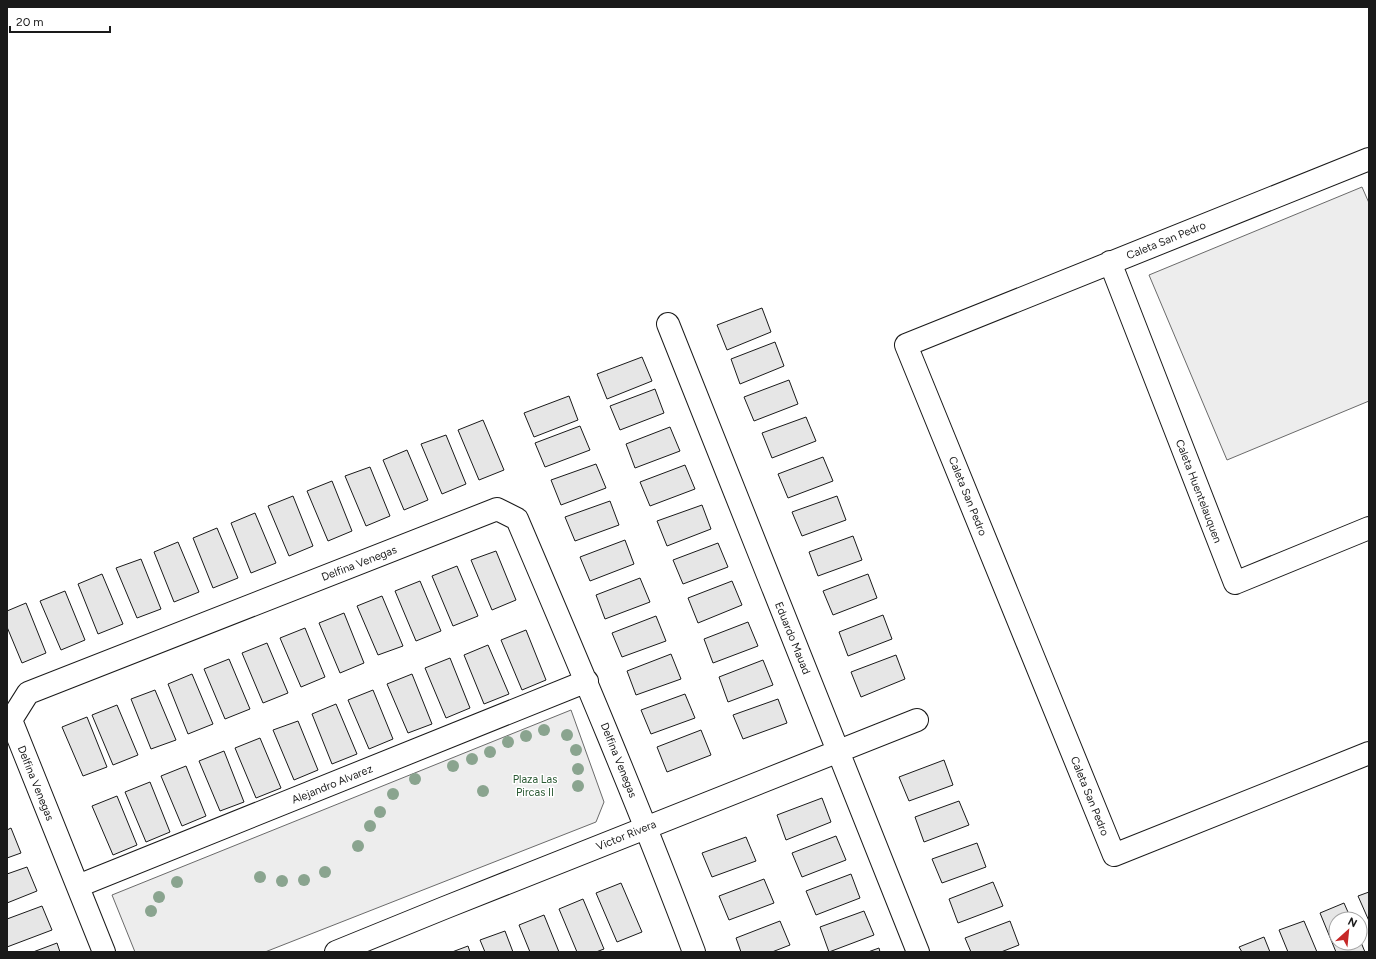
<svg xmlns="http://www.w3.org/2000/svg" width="1376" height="959" font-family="Figtree,sans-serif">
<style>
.built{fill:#ededed;stroke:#6a6a6a}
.building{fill:#e6e6e6;stroke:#1a1a1a}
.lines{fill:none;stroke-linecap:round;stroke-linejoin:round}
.minor-casing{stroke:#1a1a1a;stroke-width:24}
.minor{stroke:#fff;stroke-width:22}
.tree{fill:#8aa48f}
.labels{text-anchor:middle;stroke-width:3;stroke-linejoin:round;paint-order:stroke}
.street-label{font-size:11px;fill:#1a1a1a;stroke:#fff}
.park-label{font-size:11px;fill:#2b5a34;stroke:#fff}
</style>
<rect width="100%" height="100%" fill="#fff"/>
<path class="built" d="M1362,187l7,16v198l-142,59 -78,-185z
M571,710l33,92 -8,20 -331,130h-130l-23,-57z"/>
<path class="building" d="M762,308l9,24 -44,18 -10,-25z
M775,342l9,24 -44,18 -9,-25z
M642,357l10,24 -45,18 -10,-25z
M789,380l9,24 -44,17 -10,-24z
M655,389l9,24 -44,17 -10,-24z
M569,396l9,24 -44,17 -10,-24z
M806,417l10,24 -44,17 -10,-25z
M483,420l21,50 -25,10 -21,-50z
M580,426l10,24 -45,17 -10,-24z
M670,427l10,24 -45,17 -9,-24z
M446,435l20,49 -24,10 -21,-50z
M407,450l21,50 -24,10 -21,-50z
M823,457l10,24 -45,17 -10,-24z
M596,464l10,24 -45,17 -10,-25z
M685,465l10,24 -45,17 -10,-24z
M370,467l20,49 -24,10 -21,-50z
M332,481l20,50 -24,10 -21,-50z
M293,496l20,50 -24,10 -21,-50z
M837,496l9,24 -44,16 -10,-24z
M610,501l9,24 -44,16 -10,-24z
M702,505l9,24 -44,17 -10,-25z
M255,513l21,50 -25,10 -20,-50z
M217,528l21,50 -25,10 -20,-50z
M853,536l9,24 -44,16 -9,-24z
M625,540l9,24 -44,17 -10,-24z
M178,542l21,50 -25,10 -20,-50z
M718,543l10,24 -45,17 -10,-24z
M496,551l20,49 -24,10 -21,-50z
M141,559l20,50 -24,9 -21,-50z
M457,566l21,50 -25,10 -21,-50z
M102,574l21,50 -25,10 -20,-50z
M868,574l9,24 -44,17 -10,-24z
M640,578l10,24 -45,17 -9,-24z
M420,581l21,50 -25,10 -21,-50z
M732,581l10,24 -44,18 -10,-25z
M65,591l20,49 -24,10 -21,-49z
M382,596l21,50 -25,9 -21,-49z
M26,603l20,50 -24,10 -15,-36v-16z
M344,613l20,50 -24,10 -21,-50z
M883,615l9,24 -44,17 -9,-24z
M656,616l10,25 -44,16 -10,-24z
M748,622l10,24 -45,17 -9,-24z
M305,628l20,49 -24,10 -21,-49z
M526,630l20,50 -24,10 -21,-50z
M267,643l21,50 -25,10 -21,-50z
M488,645l21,49 -25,10 -20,-49z
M671,654l10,25 -45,16 -9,-24z
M896,655l9,24 -44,18 -10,-25z
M450,658l20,50 -24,10 -21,-50z
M229,659l21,50 -25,10 -21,-50z
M763,660l10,25 -45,17 -9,-25z
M192,674l21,50 -25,10 -20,-50z
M412,674l20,50 -24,9 -21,-49z
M155,690l21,50 -25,9 -20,-50z
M373,690l20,49 -24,10 -21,-49z
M685,694l10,24 -44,16 -10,-24z
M778,699l9,24 -44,16 -10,-24z
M336,704l21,50 -25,10 -20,-50z
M117,705l21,50 -25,10 -21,-50z
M87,717l20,50 -24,9 -21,-49z
M298,721l20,49 -24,10 -21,-50z
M701,730l10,25 -44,17 -10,-25z
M260,738l21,50 -25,10 -21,-50z
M224,751l20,51 -24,9 -21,-50z
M944,760l9,25 -44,16 -10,-24z
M186,766l20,50 -24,10 -21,-50z
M150,782l20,50 -24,10 -21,-50z
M117,796l20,49 -24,10 -21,-49z
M822,798l9,24 -45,18 -9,-25z
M959,801l10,24 -45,17 -9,-25z
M11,828l10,25 -14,5v-28z
M836,836l10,24 -44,17 -10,-24z
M746,837l10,24 -44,16 -10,-24z
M977,843l9,24 -44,16 -10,-24z
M27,867l10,24 -30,12v-29z
M851,874l9,24 -44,17 -10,-24z
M764,879l10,24 -45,17 -10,-24z
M993,882l10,24 -45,17 -9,-24z
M621,883l21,49 -25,10 -21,-49z
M1369,892v29l-11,-25z
M583,899l21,50 -8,3h-19l-18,-43z
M1344,903l7,16h-15v24h24v-3l5,12h-29l-16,-39z
M42,906l10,24 -45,17v-28z
M864,911l10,24 -45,17 -9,-25z
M544,915l15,37h-29l-11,-27z
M780,921l10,24 -18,7h-31l-5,-14z
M1010,921l9,24 -18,7h-30l-6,-14z
M1304,921l13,31h-29l-9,-22z
M505,931l8,21h-28l-5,-12z
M1264,937l6,15h-28l-3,-5z
M57,943l3,9h-27z
M468,946l2,6h-18z
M879,948l1,4h-12z"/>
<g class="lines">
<g class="minor-casing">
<path id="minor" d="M1369,159l-463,186 208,510 255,-102
M1110,262l125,321 134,-55
M668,324l250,628
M78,886l509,-205
M104,952l-93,-232 17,-27 469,-184 20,10c61,143 122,287 177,433
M336,952l108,-44 473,-188"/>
</g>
<use href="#minor" class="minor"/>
</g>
<g class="tree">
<circle cx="544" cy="730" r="6"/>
<circle cx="567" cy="735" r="6"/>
<circle cx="526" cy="736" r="6"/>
<circle cx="508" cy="742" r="6"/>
<circle cx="576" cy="750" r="6"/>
<circle cx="490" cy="752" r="6"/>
<circle cx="472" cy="759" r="6"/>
<circle cx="453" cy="766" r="6"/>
<circle cx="578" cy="769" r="6"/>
<circle cx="415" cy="779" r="6"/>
<circle cx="578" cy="786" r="6"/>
<circle cx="483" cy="791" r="6"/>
<circle cx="393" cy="794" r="6"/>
<circle cx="380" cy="812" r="6"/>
<circle cx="370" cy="826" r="6"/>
<circle cx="358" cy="846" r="6"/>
<circle cx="325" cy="872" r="6"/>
<circle cx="260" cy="877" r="6"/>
<circle cx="304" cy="880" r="6"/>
<circle cx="282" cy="881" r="6"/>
<circle cx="177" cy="882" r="6"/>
<circle cx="159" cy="897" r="6"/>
<circle cx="151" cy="911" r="6"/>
</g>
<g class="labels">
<g class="street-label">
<text transform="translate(1166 240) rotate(-22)" y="4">Caleta San Pedro</text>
<text transform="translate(1199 491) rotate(69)" y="4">Caleta Huentelauquen</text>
<text transform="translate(968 496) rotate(68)" y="4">Caleta San Pedro</text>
<text transform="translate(359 563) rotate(-21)" y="4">Delfina Venegas</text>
<text transform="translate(793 638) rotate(68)" y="4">Eduardo Mauad</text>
<text transform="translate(619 760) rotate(68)" y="4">Delfina Venegas</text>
<text transform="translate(36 783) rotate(68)" y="4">Delfina Venegas</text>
<text transform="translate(332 784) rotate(-22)" y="4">Alejandro Alvarez</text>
<text transform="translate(1090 796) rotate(68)" y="4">Caleta San Pedro</text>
<text transform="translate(626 835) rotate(-22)" y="4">Victor Rivera</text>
</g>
<g class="park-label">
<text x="535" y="783">Plaza Las<tspan x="535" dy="13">Pircas II</tspan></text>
</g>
</g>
<rect width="1376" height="959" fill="none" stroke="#1a1a1a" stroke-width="16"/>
<g transform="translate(1348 931) rotate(27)"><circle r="19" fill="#ffffff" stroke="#a3a3a3"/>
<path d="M0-3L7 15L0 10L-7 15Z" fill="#c62828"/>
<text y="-6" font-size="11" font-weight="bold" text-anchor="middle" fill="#1a1a1a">N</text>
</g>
<path d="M10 26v6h100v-6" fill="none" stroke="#1a1a1a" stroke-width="2"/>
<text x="16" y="26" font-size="12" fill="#1a1a1a" stroke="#ffffff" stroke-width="3" paint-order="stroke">20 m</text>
</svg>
